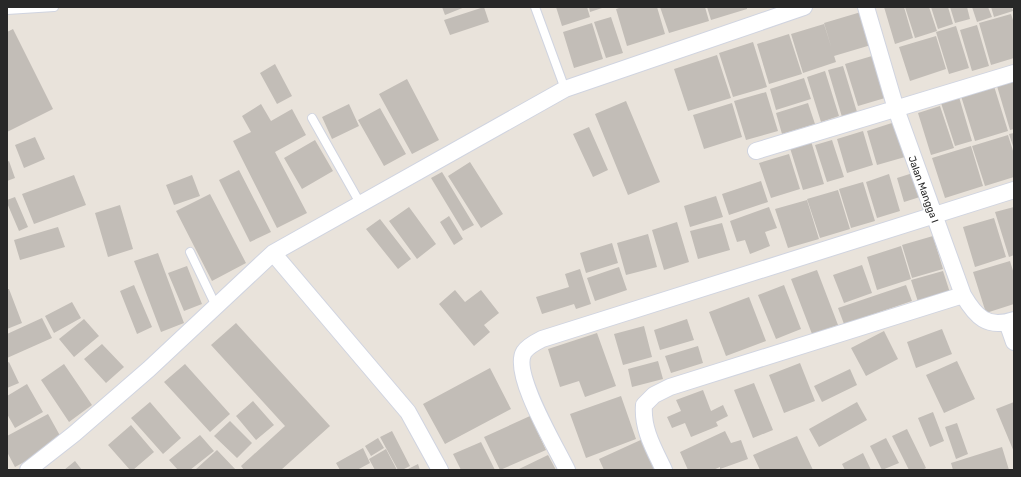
<svg xmlns="http://www.w3.org/2000/svg" width="1021" height="477" font-family="Rubik,sans-serif">
<style>
.building{fill:#c2bdb7}
.lines{fill:none;stroke-linecap:round;stroke-linejoin:round}
.service-casing{stroke:#d0d4e0;stroke-width:10}
.minor-casing{stroke:#d0d4e0;stroke-width:18}
.service{stroke:#fff;stroke-width:8}
.minor{stroke:#fff;stroke-width:16}
.labels{text-anchor:middle;stroke-width:3;stroke-linejoin:round;paint-order:stroke}
.street-label{font-size:10px;fill:#282828;stroke:#fff}
</style>
<rect width="100%" height="100%" fill="#e9e3db"/>
<path class="building" d="M442,7h23l-20,8z
M484,7l5,15 -39,13 -6,-15z
M556,7h31l3,10 -28,9z
M589,7h16l-15,5z
M622,7h35l8,27 -38,12 -11,-37z
M660,7h45l4,14 -40,12z
M707,7h40v2l-36,11z
M884,7h20l9,31 -18,6z
M905,7h24l8,24 -22,7z
M931,7h17l5,17 -15,5z
M950,7h17l3,12 -15,4z
M972,7h16l4,10 -15,5z
M991,7h21l1,4 -19,6z
M861,12l10,33 -37,11 -10,-33z
M1011,14l3,9v35l-23,7 -12,-42z
M611,17l12,36 -17,5 -12,-36z
M592,23l11,36 -29,9 -11,-36z
M824,24l12,38 -33,11 -12,-39z
M977,25l12,41 -17,5 -12,-41z
M956,26l13,42 -20,6 -13,-42z
M13,29l40,80 -46,23v-100z
M789,34l13,40 -33,10 -12,-40z
M936,36l10,33 -36,12 -11,-34z
M753,42l14,45 -34,10 -14,-44z
M717,55l14,43 -43,13 -14,-42z
M872,56l13,42 -27,8 -13,-42z
M275,64l17,32 -15,8 -17,-31z
M843,66l14,46 -15,5 -14,-47z
M825,71l14,45 -18,6 -14,-45z
M804,78l7,21 -35,11 -6,-21z
M407,79l32,61 -27,14 -33,-60z
M1014,81v48l-4,1 -13,-44z
M994,86l14,45 -33,10 -14,-45z
M766,92l12,39 -32,9 -12,-39z
M959,97l13,44 -17,5 -14,-43z
M626,101l34,81 -32,13 -33,-81z
M732,103l10,34 -38,12 -11,-34z
M808,103l7,21 -33,10 -6,-21z
M261,104l10,17 21,-12 14,26 -31,17 32,61 -30,15 -44,-87 18,-9 -9,-16z
M349,104l10,22 -27,13 -10,-22z
M940,106l14,42 -23,7 -13,-42z
M380,108l26,46 -22,12 -26,-46z
M895,122l10,35 -28,8 -10,-34z
M589,127l19,43 -15,7 -20,-43z
M863,131l10,34 -26,8 -10,-34z
M1014,133v16l-5,-15z
M1008,135l6,19v23l-29,9 -13,-40z
M35,137l10,22 -21,9 -9,-23z
M315,140l18,31 -31,18 -18,-31z
M832,140l12,37 -17,5 -12,-37z
M811,141l13,43 -21,6 -13,-42z
M971,146l12,40 -38,12 -13,-40z
M789,154l11,35 -29,9 -12,-35z
M9,161l6,17 -8,3v-19z
M470,162l33,52 -22,14 -33,-52z
M239,170l32,62 -21,10 -31,-62z
M442,172l32,53 -11,6 -32,-53z
M916,172l7,24 -19,6 -7,-24z
M889,174l11,37 -23,7 -11,-36z
M74,175l12,30 -52,19 -12,-30z
M192,175l8,21 -26,9 -8,-20z
M761,181l7,21 -39,13 -7,-21z
M863,182l12,39 -24,7 -12,-39z
M838,190l12,39 -30,9 -13,-39z
M210,194l36,69 -34,18 -36,-70z
M716,196l7,21 -33,10 -6,-21z
M15,197l13,30 -9,4 -12,-28v-3z
M807,200l12,39 -31,9 -13,-39z
M120,205l13,44 -25,8 -13,-44z
M409,207l27,37 -19,15 -28,-38z
M769,207l8,21 -12,4 5,14 -20,8 -5,-14 -8,2 -7,-21z
M1014,207v48l-5,2 -14,-45z
M449,216l14,23 -9,6 -14,-23z
M994,218l12,39 -31,10 -12,-40z
M380,219l31,40 -13,10 -32,-40z
M677,222l12,40 -25,8 -12,-40z
M722,223l8,27 -32,9 -8,-28z
M58,227l7,20 -45,13 -6,-20z
M648,234l9,33 -31,8 -9,-32z
M933,236l10,33 -31,9 -10,-33z
M612,243l6,20 -32,10 -6,-20z
M901,246l10,33 -34,11 -10,-33z
M158,253l26,70 -23,9 -27,-71z
M1010,261l4,13v30l-28,9 -13,-41z
M862,265l10,28 -28,10 -11,-28z
M187,266l15,38 -18,7 -16,-38z
M619,267l8,23 -32,11 -8,-23z
M580,269l11,35 -15,5 -2,-5 -32,10 -6,-17 33,-10 -4,-13z
M817,270l21,55 -26,9 -21,-55z
M943,271l9,28 -32,9 -9,-28z
M134,285l18,42 -15,7 -17,-43z
M784,285l17,44 -25,10 -18,-44z
M906,285l6,16 -68,23 -6,-16z
M7,289h2l13,34 -15,6z
M455,290l10,12 16,-12 18,23 -15,12 6,7 -16,14 -35,-42z
M749,297l17,44 -40,15 -17,-44z
M72,302l9,16 -27,15 -9,-17z
M42,318l10,20 -45,20v-24z
M84,319l15,17 -25,21 -15,-18z
M687,319l7,21 -34,10 -6,-20z
M236,323l94,103 -49,44h-37l-3,-4 44,-40 -74,-81z
M644,326l8,31 -29,8 -9,-31z
M942,329l10,25 -36,14 -9,-26z
M884,331l14,28 -32,17 -15,-28z
M597,333l19,53 -31,11 -6,-16 -19,6 -12,-38z
M102,344l22,23 -18,16 -22,-24z
M698,346l5,17 -32,10 -6,-17z
M658,361l5,18 -31,8 -4,-18z
M957,361l18,38 -31,14 -18,-38z
M9,362l10,21 -12,5v-25z
M800,363l15,38 -31,12 -15,-38z
M64,364l28,41 -23,17 -28,-42z
M185,364l45,50 -20,18 -46,-50z
M490,368l21,41 -66,35 -22,-40z
M850,369l7,16 -35,17 -8,-16z
M754,383l19,47 -20,8 -19,-48z
M27,384l16,28 -28,16 -8,-14v-18z
M703,390l8,21 12,-6 5,11 -12,6 2,4 -27,11 -6,-14 -13,5 -5,-11 14,-6 -5,-11z
M621,396l15,43 -50,19 -16,-44z
M253,401l21,24 -18,15 -20,-24z
M150,402l31,36 -18,16 -32,-36z
M857,402l10,18 -48,27 -10,-18z
M1014,402v50l-18,-43z
M933,412l11,29 -14,6 -12,-29z
M48,414l15,27 -48,26 -8,-15v-16z
M530,416l16,34 -46,20 -16,-33z
M230,421l22,22 -15,15 -23,-22z
M957,423l11,31 -12,5 -11,-32z
M131,425l23,27 -21,18h-3l-22,-25z
M907,429l19,39 -4,2h-13l-17,-34z
M392,431l18,35 -8,4h-4l-18,-33z
M725,431l6,12 10,-3 7,19 -28,10v-2l-7,3h-25l-8,-18z
M200,435l14,16 -24,19h-12l-9,-10z
M797,436l16,34h-53l-7,-15z
M378,438l6,10 -13,8 -6,-10z
M645,438l15,32h-56l-5,-11z
M886,438l13,25 -17,7 -12,-24z
M481,442l14,28h-34l-8,-16z
M1002,447l7,23h-56l-2,-7z
M363,448l7,15 -13,7h-17l-4,-7z
M386,449l11,21h-22l-6,-11z
M217,450l19,20h-41z
M863,453l8,17h-26l-3,-6z
M548,455l8,15h-39z
M75,461l7,9h-18z
M418,464l2,6h-14z"/>
<g class="lines">
<g class="service-casing">
<path id="service" d="M535,7l30,82
M7,10l47,-3
M312,118l48,85
M190,252l26,54"/>
</g>
<g class="minor-casing">
<path id="minor" d="M866,7l30,102 67,186c13,22 24,34 51,25
M756,151l258,-78
M273,253l135,159 32,58
M1007,322l7,20
M28,470l46,-36 75,-65 124,-116 292,-164 239,-82
M567,470c-11,-23 -56,-97 -43,-118 4,-6 12,-10 18,-13l472,-149
M664,470c-10,-21 -22,-41 -20,-65l10,-10 16,-8 293,-92"/>
</g>
<use href="#service" class="service"/>
<use href="#minor" class="minor"/>
</g>
<g class="labels">
<g class="street-label">
<text transform="translate(924 189) rotate(70)" y="4">Jalan Mangga I</text>
</g>
</g>
<rect width="1021" height="477" fill="none" stroke="#282828" stroke-width="16"/>
</svg>
